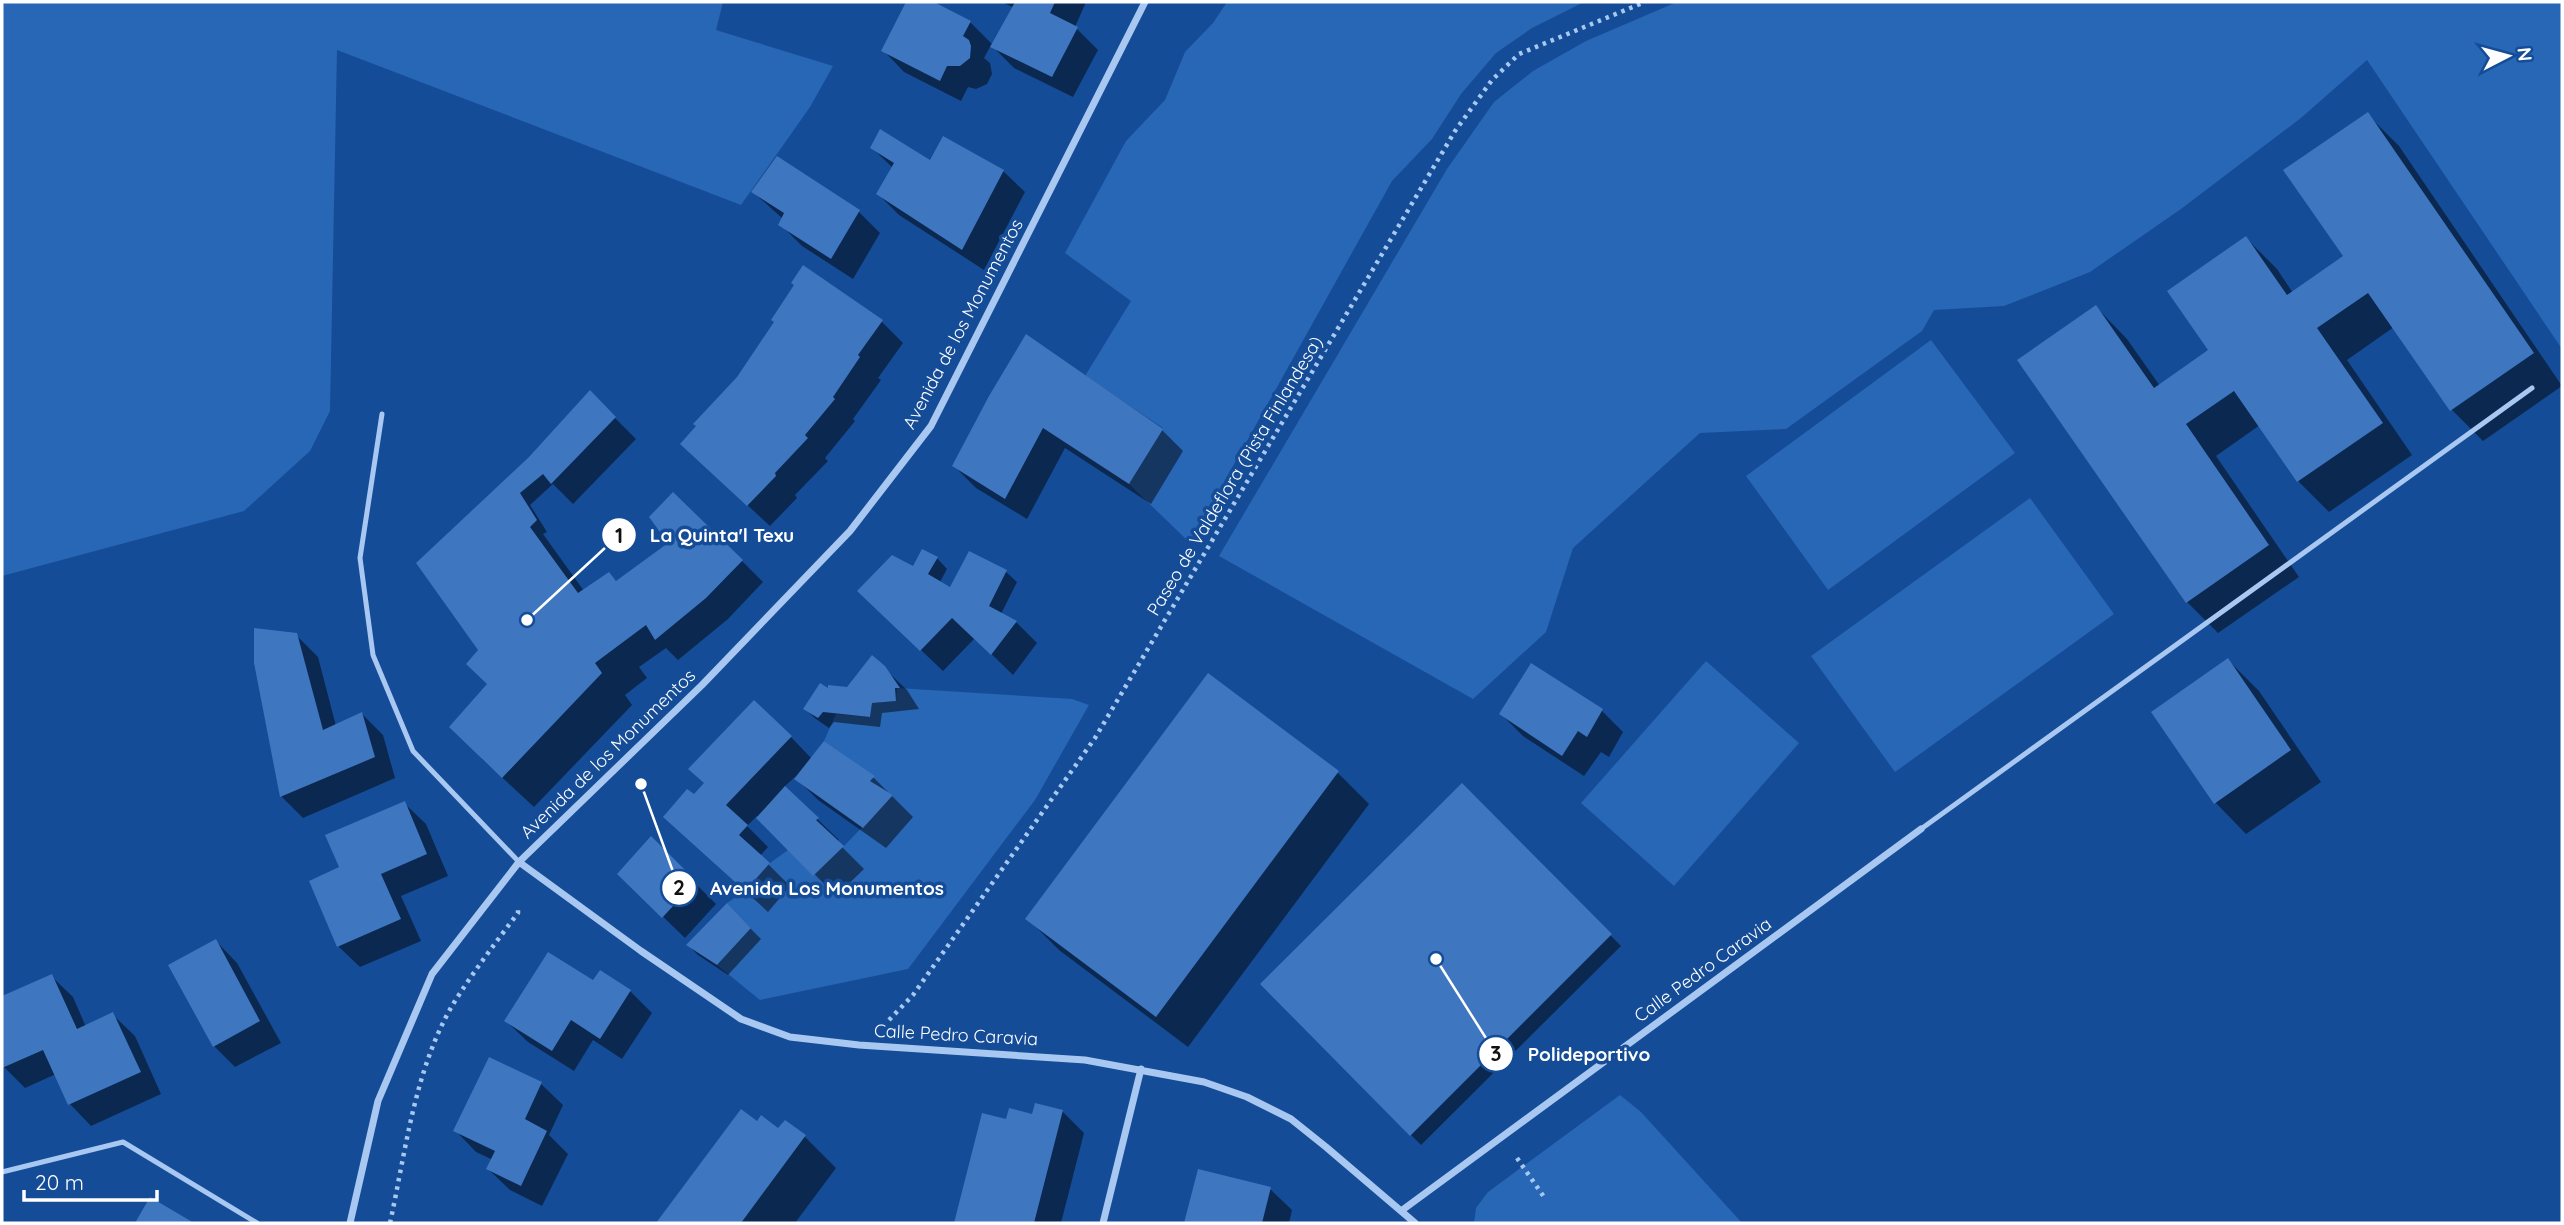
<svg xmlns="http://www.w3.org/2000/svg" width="2564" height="1225" font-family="Quicksand,sans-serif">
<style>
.green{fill:#2866b6}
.shadow{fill:#0007}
.building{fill:#3e76bf}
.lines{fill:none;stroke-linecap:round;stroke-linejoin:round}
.path{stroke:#a8c8f2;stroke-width:4.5;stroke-dasharray:3.5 5;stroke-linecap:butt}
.service{stroke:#a8c8f2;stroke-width:5}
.minor{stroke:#a8c8f2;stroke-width:7}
.labels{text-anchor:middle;stroke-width:7;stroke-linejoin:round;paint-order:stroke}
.street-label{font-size:18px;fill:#fff;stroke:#154c97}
.leader{fill:none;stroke:#fff;stroke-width:2.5}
.callout-dot{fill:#fff;stroke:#154c97;stroke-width:2.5}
.mark-label{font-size:21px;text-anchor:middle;font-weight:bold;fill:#111}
.callout-label{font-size:19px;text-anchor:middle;font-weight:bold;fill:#fff;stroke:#154c97;stroke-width:7;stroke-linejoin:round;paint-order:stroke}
</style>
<rect width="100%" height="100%" fill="#154c97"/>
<path class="green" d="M2,2h721l-7,28 117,36 -23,41 -69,98 -404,-155 -7,361 -20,40 -66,60 -242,65z
M1227,2h357l-52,26 -36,25 -35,41 -29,45 -40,42 -202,362 -61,-59 34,-56 -78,-52 46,-75 -66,-48 61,-112 39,-41 20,-48 28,-29z
M1677,2h885v347l-195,-289 -66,58 -120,91 -91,63 -86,34 -70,4 -12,21 -136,98 -86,4 -127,115 -27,84 -73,67 -254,-143 228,-387 47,-67 39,-31 53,-30z
M1931,340l84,113 -187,137 -82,-114z
M2030,498l84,116 -219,158 -84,-116z
M1706,661l93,82 -125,143 -93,-83z
M897,688l175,11 17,6 -54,95 -127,169 -148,31 -43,-35 34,-37 -24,-25 18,-12 25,-28 18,-13 56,-4 49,-51 -23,-14 4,-5 -50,-35 12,-27 34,3 2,-14 24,-2z
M1620,1095l21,17 101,111h-268l2,-15 12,-16z"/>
<path class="shadow" d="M908,2h22l40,20 23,23 21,-37 -12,-6h84l-11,25 23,23 -25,47 -59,-29 -23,-23 -7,13 6,5 2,11 -5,10 -11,5 -8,-2 -7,14 -57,-29 -21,-22z
M2368,115l31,31 163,240 -79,55 -31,-31 -58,-83 -47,33 65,95 -83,57 -31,-31 -38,-56 -44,31 83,121 -81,56 -31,-31 -167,-242 76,-53 31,32 33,47 51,-35 35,-113 31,31 16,24 52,-37z
M872,148l59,15 72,8 22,21 -41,78 -85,-55 -21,-21 15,-26z
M753,192l106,20 21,21 -27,46 -51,-33 -22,-22 3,-5z
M803,268l79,54 21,21 -25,35 3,2 -28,39 2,2 -30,37 3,3 -33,34 2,3 -27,28 -66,-61 35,-87 37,-56 20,-36z
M590,393l46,46 -63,65 -20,-20 -23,21 17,27 -4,2 41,57 25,-17 8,8 125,-21 21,21 -35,37 -50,41 -12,-12 -27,19 8,11 -22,17 7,10 -98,102 -52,-48 7,-74 -9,-35 -62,-87 112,-105z
M990,397l172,33 21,21 -32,53 -86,-56 -38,71 -51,-31 -22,-22z
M970,553l36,19 11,10 -16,32 15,8 21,21 -24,32 -38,-37 -32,33 -62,-59 32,-44 24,-10 10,11 -7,13 12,6z
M296,635l22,22 18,69 26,-12 21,21 12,43 -92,40 -22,-22z
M2228,660l31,31 62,91 -75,52 -31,-32z
M884,668l23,22 12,19 -37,4 -2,14 -46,-5 -5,6 -13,-9 -11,-10 26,-17 21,-2z
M1602,711l21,21 -14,25 -8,-5 -17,24 -61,-40 -22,-22z
M791,737l21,22 13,-16 49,35 39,39 -27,31 -68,-48 -23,-23 -11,10 55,53 -2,2 27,27 -28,27 -79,-80 -10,10 21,21 -8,9 30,30 -22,26 -103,-95z
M1338,773l31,31 -181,243 -129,-97 -31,-31z
M1462,785l159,161 -200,199 -159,-161z
M404,803l22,21 22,52 -47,20 20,45 -61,26 -22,-21 3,-78z
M651,839l65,65 -31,34 -66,-64z
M727,905l34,34 -33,36 -30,-20 -10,-10z
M216,941l21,22 44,80 -46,24 -21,-21z
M51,976l22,21 13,30 27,-12 22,21 26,58 -70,32 -21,-22 -14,-30 -31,14 -21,-21 -2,-69z
M594,983l36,8 22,22 -30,46 -29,-19 -19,31 -46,-29 -22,-21z
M489,1059l52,25 22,21 -14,30 19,19 -26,52 -32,-16 -22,-21 5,-9 -17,-8 -21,-22z
M741,1111l16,12 48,14 31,31 -41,55h-136z
M1062,1111l22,22 -23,90h-105l27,-108 24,6z
M1199,1171l71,18 22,21 -3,13h-103z"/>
<path class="building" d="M906,2h28l37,19 -8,15 6,4 2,6 -1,12 -10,8h-13l-7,15 -59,-30z
M1015,2h40l-5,11 28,14 -26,50 -62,-30z
M2368,112l166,241 -84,58 -82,-118 -51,35 66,95 -86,59 -63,-91 -48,33 83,121 -83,58 -169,-243 79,-55 58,83 54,-38 -41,-59 79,-55 41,59 56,-39 -60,-86z
M880,129l50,31 13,-24 61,34 -42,80 -86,-56 18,-31 -24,-15z
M777,156l83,54 -29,49 -53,-34 6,-12 -33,-21z
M803,265l80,55 -25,35 2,2 -27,40 2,2 -30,36 3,3 -33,35 1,3 -29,30 -67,-62 16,-18 -3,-2 44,-47 37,-55 -3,-2 23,-35 -3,-2z
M1026,334l137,95 -34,55 -86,-56 -38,71 -53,-33 37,-70z
M590,390l26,27 -65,67 -8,-10 -23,19 17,27 -7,7 48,66 31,-21 7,9 52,-38 -19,-26 24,-25 70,68 -37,38 -51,42 -9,-15 -51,38 7,10 -100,105 -53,-51 38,-43 -21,-20 12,-14 -62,-87 113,-106z
M922,549l16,8 -10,17 22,13 19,-36 38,19 -18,36 28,15 -26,34 -39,-37 -32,33 -63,-60 35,-36 21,11z
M254,628l43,5 26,97 39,-18 13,45 -95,40 -26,-134z
M872,655l13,11 15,22h-5l1,13 -24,2 -2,14 -47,-5 -5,6 -15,-9 17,-26 8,5v-3l19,2z
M2228,658l63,92 -77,54 -63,-92z
M1531,663l72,46 -16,28 -9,-6 -16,25 -63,-42z
M1208,673l131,98 -183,246 -131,-98z
M754,700l38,36 -66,69 22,20 -9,10 31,28 -25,28 -82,-74 24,-28 7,5 10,-11 -16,-14z
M824,741l51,35 -5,5 23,14 -30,33 -69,-49z
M1462,783l150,151 -202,202 -150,-152z
M785,786l34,32 -3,2 28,26 -31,30 -57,-58z
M405,801l22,53 -46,20 20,45 -64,28 -28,-66 30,-14 -14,-32z
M651,836l45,45 -34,37 -45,-44z
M727,903l24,25 -34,37 -31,-20z
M216,939l44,82 -47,26 -45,-82z
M548,952l45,28 7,-10 31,20 -31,49 -29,-19 -19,31 -48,-30z
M52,974l25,55 36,-17 28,60 -73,33 -25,-55 -41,18v-72z
M489,1057l53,25 -17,37 22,12 -26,55 -35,-17 9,-18 -42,-20z
M1035,1103l28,7 -29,113h-80l28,-110 24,6 3,-11 23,6z
M741,1109l16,12 4,-6 17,13 7,-8 21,15 -65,88h-85z
M1198,1169l73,18 -9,36h-78z
M150,1197l44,26h-59z"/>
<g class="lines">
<path class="path" d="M889,1020l24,-25 182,-257 360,-607 37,-51 27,-26 126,-52
M1517,1158l27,39
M390,1223c16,-73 25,-157 65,-222 19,-30 41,-59 63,-88v-5"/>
<path class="service" d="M382,414l-22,144 13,97 40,96 106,111
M1921,829l611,-441
M2,1172l121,-30 134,81"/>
<path class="minor" d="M519,862l122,89 100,68 49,18 69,8 226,15 119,22 43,15 44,22 35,28 89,76
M1401,1211l520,-382
M350,1223l28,-122 54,-127 87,-112 183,-177 148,-154 81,-105 214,-424
M1103,1223l38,-154"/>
</g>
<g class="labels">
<g class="street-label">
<text transform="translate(963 324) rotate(-62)" y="6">Avenida de los Monumentos</text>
<text transform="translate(1235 476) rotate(-59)" y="6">Paseo de Valdeflora (Pista Finlandesa)</text>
<text transform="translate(608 754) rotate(-44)" y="6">Avenida de los Monumentos</text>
<text transform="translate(1703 970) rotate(-36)" y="6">Calle Pedro Caravia</text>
<text transform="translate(956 1035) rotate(3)" y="6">Calle Pedro Caravia</text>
</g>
</g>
<path class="leader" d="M527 620L619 535M641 784L679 888M1436 959L1496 1054"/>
<g class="callout-dot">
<circle cx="527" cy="620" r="7"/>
<circle cx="641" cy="784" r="7"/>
<circle cx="1436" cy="959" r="7"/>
<circle cx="619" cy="535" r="18"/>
<circle cx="679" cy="888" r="18"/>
<circle cx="1496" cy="1054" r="18"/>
</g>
<g class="mark-label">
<text x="619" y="543">1</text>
<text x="679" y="895">2</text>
<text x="1496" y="1061">3</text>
</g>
<g class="callout-label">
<text x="722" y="542">La Quinta'l Texu</text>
<text x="827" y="895">Avenida Los Monumentos</text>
<text x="1589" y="1061">Polideportivo</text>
</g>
<rect width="2564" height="1225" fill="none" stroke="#ffffff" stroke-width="7"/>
<g transform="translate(2508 56) rotate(84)" stroke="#154c97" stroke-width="5" paint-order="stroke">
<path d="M0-5L12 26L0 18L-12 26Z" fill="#ffffff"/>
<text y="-10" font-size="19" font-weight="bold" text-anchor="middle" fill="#ffffff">N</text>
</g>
<path d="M24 1190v10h133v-10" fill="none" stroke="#ffffff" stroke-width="3.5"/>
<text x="35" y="1190" font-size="21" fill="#ffffff" stroke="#154c97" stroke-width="5" paint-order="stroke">20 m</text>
</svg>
